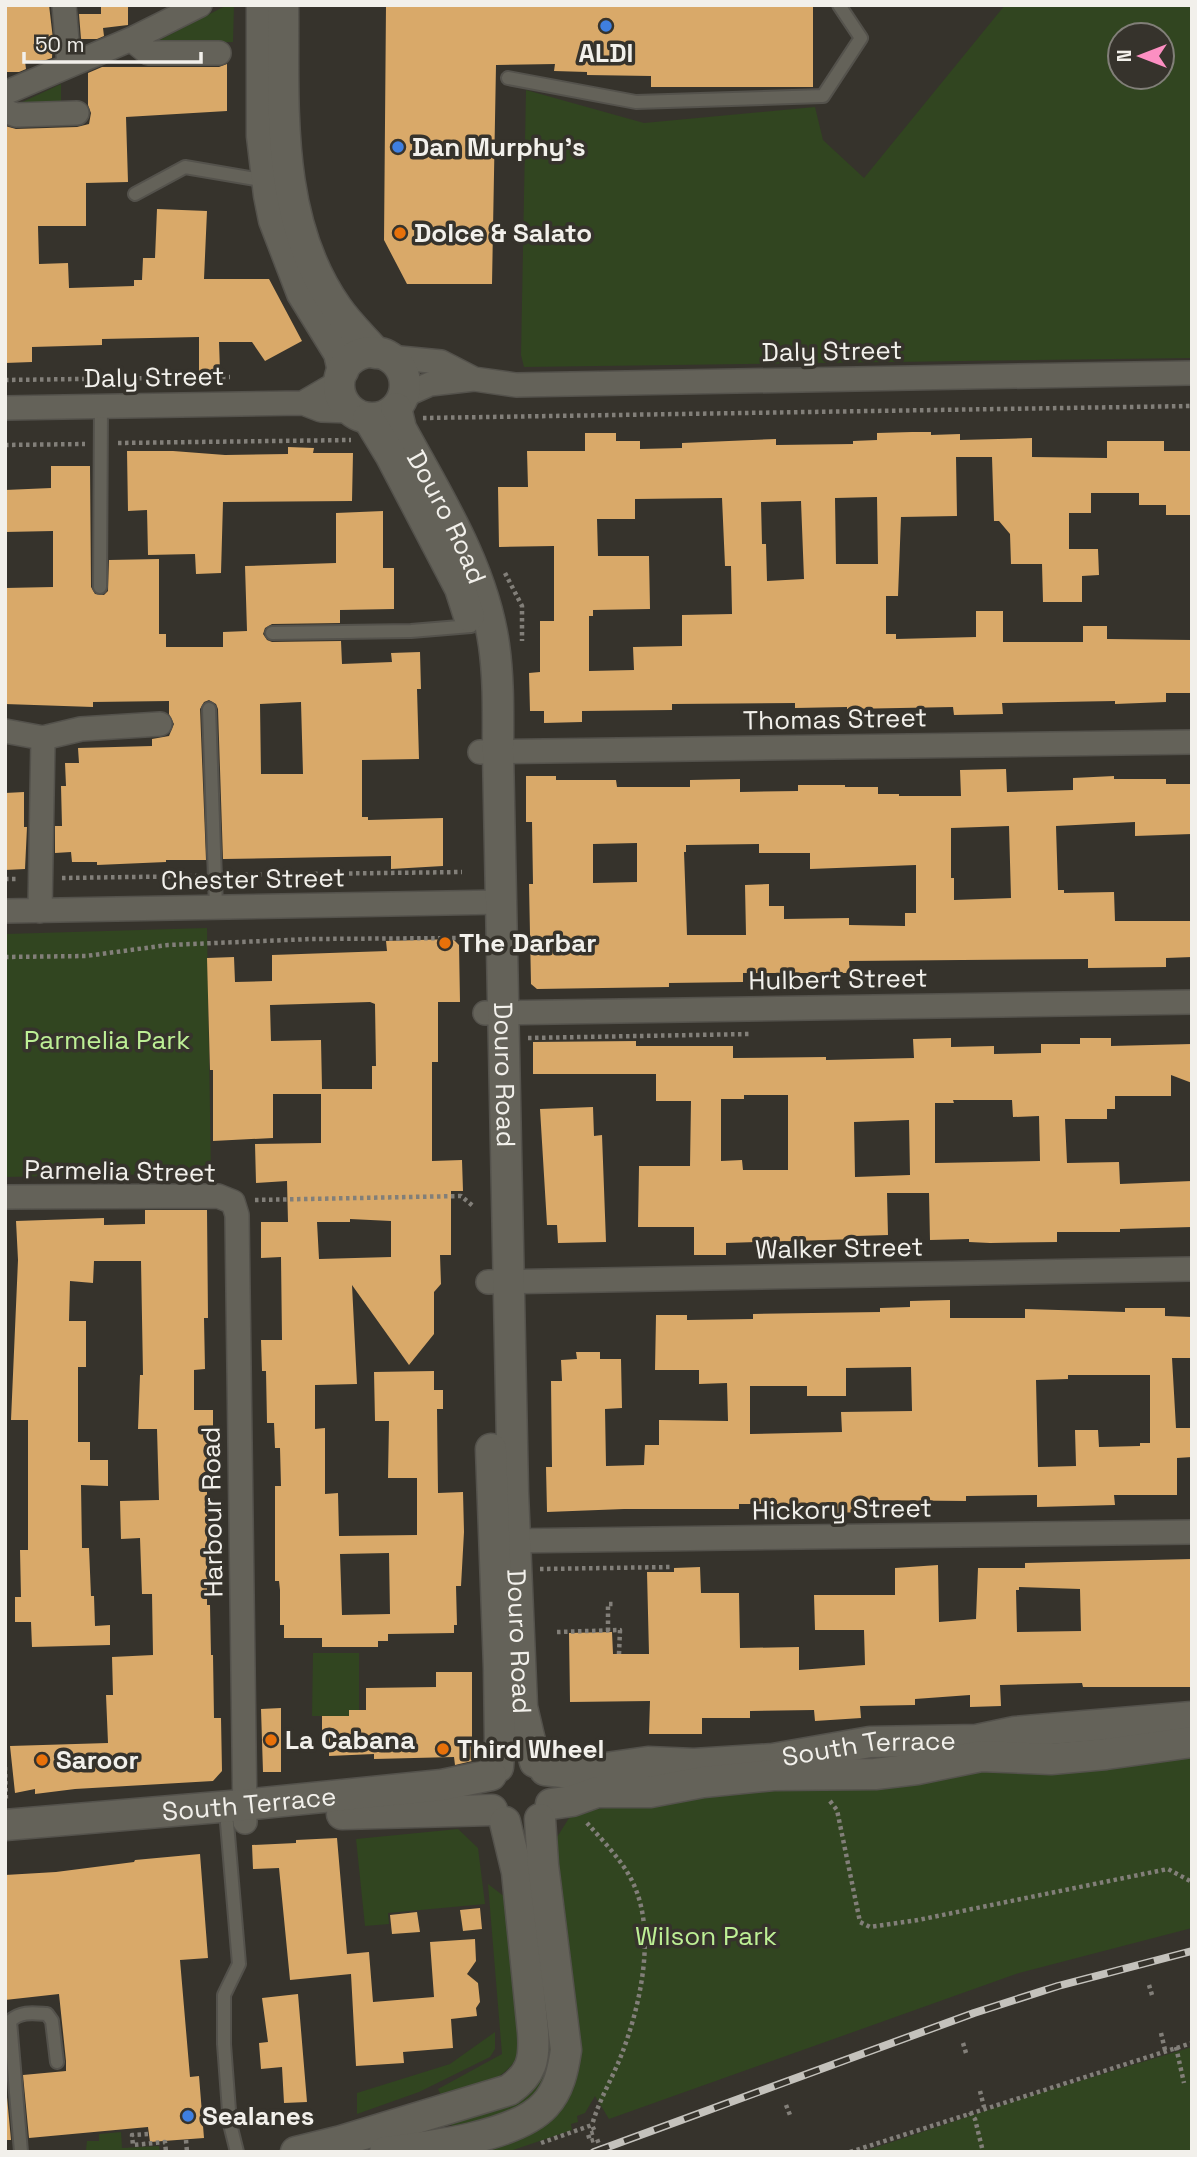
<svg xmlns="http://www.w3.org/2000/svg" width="1197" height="2157" font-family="'Space Grotesk',sans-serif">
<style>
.green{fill:#314520;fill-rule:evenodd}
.building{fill:#d9a969;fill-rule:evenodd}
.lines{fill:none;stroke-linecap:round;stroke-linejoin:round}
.service-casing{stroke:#54524c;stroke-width:16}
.minor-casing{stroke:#54524c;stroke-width:26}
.tertiary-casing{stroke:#54524c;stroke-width:33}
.path{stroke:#827f79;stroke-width:4.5;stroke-dasharray:3.5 3.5;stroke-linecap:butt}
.service{stroke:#646259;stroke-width:12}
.minor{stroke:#646259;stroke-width:23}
.tertiary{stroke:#646259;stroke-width:30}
.rail-casing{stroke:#c4c2bc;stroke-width:8}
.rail{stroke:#36332c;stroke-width:5;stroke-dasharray:16;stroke-linecap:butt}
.shop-dot{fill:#3f7fe0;stroke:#36332c;stroke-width:2.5}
.food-dot{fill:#e8710a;stroke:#36332c;stroke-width:2.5}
.labels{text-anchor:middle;stroke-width:7;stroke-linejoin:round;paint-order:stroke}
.poi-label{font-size:26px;font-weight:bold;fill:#f2f0eb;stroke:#36332c;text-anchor:start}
.street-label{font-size:26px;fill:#f2f0eb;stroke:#36332c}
.park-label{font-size:26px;fill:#bdef95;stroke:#36332c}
</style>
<rect width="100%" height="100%" fill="#36332c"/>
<path class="green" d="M227,5h7l-1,37 -81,2z
M1005,5h187v353l-668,9 -3,-12 5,-265 118,33 171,-16 8,33 41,38zM1120,35h42v42h-42z
M61,84v20l-45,1z
M207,928l4,245 -206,4v-243z
M313,1653h46v57h-10v6h-37z
M1192,1749v179l-173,45 -410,146 -14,-23 -10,17 -8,3 1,6 -7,2 1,6 -65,22h-41l86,-41 2,-269 15,-24 10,-6 65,-10z
M458,1829l20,19 7,56 -97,9 1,11 -24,2 -9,-87z
M521,1858l32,190c-3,13 -5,26 -12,37 -17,26 -58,38 -86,47l-7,-14 77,-29z
M488,1884l17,13 15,154c-14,33 -48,36 -78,46l-4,-8 64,-35z
M495,2032v17l-5,8 -71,35 -62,22v-21l93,-29z
M1192,2047v105h-330l171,-57z
M121,2132l1,16 37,-2 1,6h-87l13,-2 1,-9h12v-7z"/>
<path class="building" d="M5,5h44l4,34 -1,19 -6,2 -21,1 1,8 -7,3h-14z
M101,5h27v20l-25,3 1,8 -7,3h-16l-2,-25h22z
M386,5h427v82h-162v-11l-64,-1v-3l-33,-1 1,-7 -59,1 -4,219h-85l-23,-44z
M227,64v47l-101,6 2,65 -42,1v43h-48l1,38 29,-1 1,25 65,-2v-6h8l1,-22h12l2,-49 50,2 -3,68h65l33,62 -37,20 -13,-19h-33l1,29h-21v-34l-97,2v6l-70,2v15l-27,1v-237l11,3 61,-2 12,-3 2,-11 -3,-8v-32l14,-6h117z
M912,432h19v3l29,-1v6l72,-2v19l75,1v-17h57v10h28v64h-26v-10h-27v-12h-48v20h-22v36h29l1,26 -17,1v26h-39l-1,-38h-31l-1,-30 -11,-13h-5l-2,-64h-36l1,59 -56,1 -3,79h-12v38h10v5l80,-2v-26h27v31h80v-16h24v13l85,1v53h-26v9l-51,2v-3l-113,2 1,11 -49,1 -1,-8 -106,2v-2l-52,1v-5l-123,1v6l-90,1v11l-38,1v-12h-14l-1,-38 11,-1v-51h14v-75l-55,1 -1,-60h30l-1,-36h58v-18h31v8h24v8l42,-1v-5l94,-4v6l77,-1v-3l24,-1v-7zM877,497l1,67h-42l-1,-66zM722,498l3,68h6l1,48 -50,1v31l-49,1 1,23 -45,1v-55h4v-6l57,-1 -1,-53h-51l-1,-37h38v-20zM801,501l3,78 -37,2 -1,-37h-4l-1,-42z
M288,447l26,1 -1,5h40l-1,48 -129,1 -2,71 -25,1 -1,-20 -47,1 -1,-45 -19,1 -1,-60h46l52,4 63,-1z
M51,466h39l1,121 4,7 9,1 4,-4 1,-31 50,-1v75h7v13h57v-15l24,-1 -2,-65 91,-3v-50l47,-2v57h11v41l-54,1v13l-68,1 -7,4 -2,6 4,6 5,2 69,-1 1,23 50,-2 -1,-9 29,-1 1,37h-4l2,70 -57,1v57h6v3l75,-2v48l-52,3v-13l-168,3 -5,-150 -2,-5 -7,-4 -5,2 -4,7 6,151h-40v2l-69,3v-3h-25l-1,-10 -16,1v-27h7l-1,-40h5l-1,-23h14l-1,-15 74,-2v-7l17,-3 5,-12 -5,-10v-13l-76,1v5l-88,-3v-116l48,-1v-56l-48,1v-42l46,-2zM301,702l2,72h-42l-1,-70z
M1006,769l1,23 66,-2v-12l41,-2v3h52v5h26v50l-57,2v-14l-79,4 2,64h6v3l50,-1 1,29h77v36l-26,1v9l-78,1v-9l-239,2 1,12h-107v9l-74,1v4l-132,2 -6,-5 -2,-100h4l-1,-62h-6v-46h30v4h60l1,7h73v-7l50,-1v13l58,-1v-6h47v2h33v7h21v2h62l-1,-26zM1009,826l2,72 -57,2v-22h-3v-50zM637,843v39l-44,1v-39zM759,844v9h51v16l106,-4v48h-11v13l-56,-1v-7l-65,1v-13h-15v-22l-24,1 1,50h-59l-3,-83h2v-7z
M24,792v35h3l-2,42 -20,1v-77z
M453,939l6,6 1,57h-22v60h-6v99l30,-1 1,31h-12v64h-11l1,29 -7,8v42l-25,31 -57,-80 5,99 -42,1v44l10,-1v66l13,-1 1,43 78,-1v-57h-29l1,-57h-14l-1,-49 60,-1v19h9v19h-6l1,84 25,-1 1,40 -3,54h-5l1,39h-3v8l-66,1v7h-10v6h-56v-9h-38v-13h-4v-35l-1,-9h-4v-95h6l-1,-38h-5l-1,-25h-7l-1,-52h-4l-1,-31h21l-1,-83 -20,1v-36h27l-1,-41 -31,2 -1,-39 66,-1v-49h-48v44l-60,3v-71h-3l-3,-112 27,-1 1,25 37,-1v-26l115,-4 -1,-10zM370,1002l5,2 1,62h-4v23h-50l-1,-49 -50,1 -1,-36zM350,1219l41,2v36l-72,2 -2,-37h33zM389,1553l1,61 -48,1 -2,-61z
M951,1038v9l43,-1v8l47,-1v-9h39v-6h31v8l81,-2v39l-21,-8v21h-56v13h-8v10h-42l2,44 52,-1 1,22 72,-3v46l-72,2v3h-63v10l-67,1 -21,-1v-3l-39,1 -1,-47h-42l1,42 -32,1v3l-130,4v12h-32v-28h-56l1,-61h51l1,-65h-35v-27h-123v-32l103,-1v5h97v12l93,-1v3l88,-2 -1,-19zM744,1095h44v75h-45l-1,-10 -21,1v-62h23zM953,1100h59l1,17 26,-1 1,45 -105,2v-60h19zM909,1120l1,55 -55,2 -1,-55z
M593,1107l1,29 8,-1 4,107 -48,1 -1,-18h-10l-7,-116z
M145,1210h62l1,108h-4l1,51 -11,1v40h19v19h-2l1,53h-5v123h3l1,50h2l1,63h7l1,53 -9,10 -138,8 -40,5v-5l-20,4 -5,-47 98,-3 -2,-48h7l-1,-38 41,-2 -1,-61h-10l-2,-56 -19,1 -1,-38 39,-1 -2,-71h-19l2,-54h3l-2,-114h-47l-1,22 -23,-2 -1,40h17v46h-8v75h12v18h18v26l-27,-1 1,63h7l2,48h3l1,30 15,-1v20l-78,2 -1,-25h-16v-25h6l-1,-47h8v-130h-17l7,-160 -2,-39 88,-3v7l41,-1z
M950,1300v18h75v-9l100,3v-4h40v8l27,1v41h-20l4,70h16v29l-15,1v37h-63l1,10 -78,2v-12l-71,1v5l-108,-1 1,12 -24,1 -1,-9h-95v5h-115l-77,3 -1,-45h6l-1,-86h11l-1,-21 16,-1 -1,-7h24v7h21l1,49 -17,1 1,57 38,-1 1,-20h14v-25l69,1 -1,-38 -28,1v-14h-44l1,-55h31v5l66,-1v-5l127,-2v-4l30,-1v-6zM911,1367l1,44 -71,1 1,20 -92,2v-48h57v10h39v-28zM1068,1375h82v68h-10v3l-41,1 -1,-17h-23l1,36 -38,1 -2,-87 32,-1z
M1192,1559v128h-109l-1,-4 -82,2 1,21 -31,1v-12l-55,4v6l-55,1 1,12 -46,3 -1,-11 -64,1v7h-48v16h-53l1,-33 -80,1 -1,-69 43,-1 1,22h36l-2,-82h27v-4l26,-1 1,26h38l1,55 59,-1v23l66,-5 -1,-35h-49l-1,-35h81v-27l43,-3 1,57 37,-3 2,-51h47v-5zM1019,1587l61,2 1,42 -64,1 -1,-42h3z
M436,1672h36v67l8,-1v13l-8,10 -17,4 -1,-8 -80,2v-5l-45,2v-18h-7v-22h27v-6h17v-22l70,-1z
M281,1708v64h-18l-2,-63z
M337,1838l10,116 22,-2 4,50 61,-5 -4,-55 45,-3 1,22 -9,13 11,9 2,19 -4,6 1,8 -26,3 2,29 -50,4 1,11 -48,3 -5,-92 -61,6 -11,-112 -26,1 -1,-24 44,-2v-3z
M200,1854l8,104 -28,2 10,117 9,-1 5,62 -54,4 -2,-15 -119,11 -6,-63 43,-4v-10l-7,-67 -54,6v-125l51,-3 78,-10 1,-2z
M480,1908l2,21 -19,2 -3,-21z
M417,1912l3,20 -28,2 -2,-19z
M298,1994l9,108 -23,1 -2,-36 -21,2 -2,-26 9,-1 -6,-44z
M5,2076l6,64h-6z"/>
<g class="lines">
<g class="service-casing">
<path id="service" d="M508,78l128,24 187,-6 38,-58 -22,-33
M135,194l50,-27 82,14
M100,587l1,-182
M272,633l139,-2 60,-5
M209,709l7,198
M227,1823l12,141 -15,31v49l6,80 7,28
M21,2152l-11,-131c11,-10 23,-8 37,-7l5,7 5,41"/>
</g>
<g class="minor-casing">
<path id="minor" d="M64,5l5,60
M134,38l3,6 11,9h71
M5,93l129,-55 66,-33
M5,111l11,4 61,-2
M389,357l52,5 33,17 42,6 676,-12
M403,396l27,-12 44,-5
M303,403l36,-21
M5,408l298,-5 18,7 31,1
M5,731l38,7 38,-9 79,-5
M480,752l712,-10
M5,911l497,-9
M40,911l3,-173
M485,1013l707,-11
M5,1197l213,-1 15,6 4,13 8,607
M488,1282l704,-13
M500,1541l692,-9"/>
</g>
<g class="tertiary-casing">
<g id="tertiary">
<path d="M262,5v131l7,59 5,25 28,73 37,60 4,18"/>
<path d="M283,5c1,102 -8,215 54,303 11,16 26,30 39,45"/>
<circle cx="372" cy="385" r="33"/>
<path id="s1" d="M396,408l5,21c37,68 82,138 93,216 5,35 4,71 4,107l15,741 9,214 13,55"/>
<path d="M368,418l23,38 69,132 9,28"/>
<path d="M491,1449l8,219 1,71 -2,28"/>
<path id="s2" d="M545,1770l26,3 77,-11 46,2 79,-5 97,-17 107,-2 38,-8 177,-15"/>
<path d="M551,1804l21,-3 25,-9h53l53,-10 70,-7 102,-1 42,-5 64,-13 70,3 55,-5 86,-12"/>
<path d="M342,1814l150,-4"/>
<path id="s3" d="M5,1825l238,-20 199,-20 49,-10"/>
<path d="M296,2152l45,-11 168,-51c23,-16 26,-31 24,-58l-16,-160 -12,-50"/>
<path d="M385,2152c42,-5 131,-15 160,-47 14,-15 18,-35 21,-55l-23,-185 -3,-46"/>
</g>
</g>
<path class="path" d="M5,380l225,-3
M423,418l769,-12
M118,443l233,-3
M5,445l80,-1
M505,573l17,33v35
M230,875l232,-3
M62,878l138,-2
M5,879h13
M5,957l81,-1 82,-11 143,-6 152,-1
M528,1038l222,-4
M255,1200l206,-4 13,11
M540,1569l131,-2
M608,1631v-27h7
M557,1632l63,-2 -1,24
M5,1767l1,34
M830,1801l7,9 23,112 10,5 48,-7 250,-51 24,13
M587,1823c16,18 36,38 46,60 24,50 7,124 -12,173 -9,23 -22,44 -29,69
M1149,1985l3,10
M1161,2033l4,17
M963,2043l3,10
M1176,2047l8,36
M980,2091l4,16
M786,2105l4,10
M970,2112l5,7 8,33
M148,2134l-16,1 1,10 32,-3 1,10
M186,2140l1,12
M541,2143l51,-18 3,7 -7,2 2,7 7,-2 5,13
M850,2152l342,-109"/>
<use href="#service" class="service"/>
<use href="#minor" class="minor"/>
<use href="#tertiary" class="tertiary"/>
<g class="rail-casing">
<path id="rail" d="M594,2152l380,-139 84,-27 134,-35"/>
</g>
<use href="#rail" class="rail"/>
</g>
<g class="shop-dot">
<circle cx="606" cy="26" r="7"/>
<circle cx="398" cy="147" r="7"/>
<circle cx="188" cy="2116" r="7"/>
</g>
<g class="food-dot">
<circle cx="400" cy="233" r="7"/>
<circle cx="445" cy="943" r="7"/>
<circle cx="271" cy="1740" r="7"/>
<circle cx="443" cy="1749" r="7"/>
<circle cx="42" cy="1760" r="7"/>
</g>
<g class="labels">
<g class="poi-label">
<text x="606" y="62" text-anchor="middle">ALDI</text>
<text x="412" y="156">Dan Murphy's</text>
<text x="414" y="242">Dolce &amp; Salato</text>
<text x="459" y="952">The Darbar</text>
<text x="285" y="1749">La Cabana</text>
<text x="457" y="1758">Third Wheel</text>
<text x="56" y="1769">Saroor</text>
<text x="202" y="2125">Sealanes</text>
</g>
<g class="street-label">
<text transform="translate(832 351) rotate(-1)" y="9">Daly Street</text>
<text transform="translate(154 377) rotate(-1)" y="9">Daly Street</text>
<text dy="9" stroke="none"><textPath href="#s1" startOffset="121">Douro Road</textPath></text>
<text transform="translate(835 719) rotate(-1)" y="9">Thomas Street</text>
<text transform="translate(253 879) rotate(-1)" y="9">Chester Street</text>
<text transform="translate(838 979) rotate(-1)" y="9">Hulbert Street</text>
<text dy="9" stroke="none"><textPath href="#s1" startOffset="688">Douro Road</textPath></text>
<text transform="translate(120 1171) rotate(1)" y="9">Parmelia Street</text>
<text transform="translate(839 1248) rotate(-1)" y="9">Walker Street</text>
<text transform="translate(842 1509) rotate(-1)" y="9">Hickory Street</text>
<text transform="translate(212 1512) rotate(-91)" y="9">Harbour Road</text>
<text dy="9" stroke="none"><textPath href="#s1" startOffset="1255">Douro Road</textPath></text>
<text dy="9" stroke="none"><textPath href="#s2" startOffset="326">South Terrace</textPath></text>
<text dy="9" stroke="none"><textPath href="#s3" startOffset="245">South Terrace</textPath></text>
</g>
<g class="park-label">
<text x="107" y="1049">Parmelia Park</text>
<text x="706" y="1945">Wilson Park</text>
</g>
</g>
<rect width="1197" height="2157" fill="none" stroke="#f2f0eb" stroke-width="14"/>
<g transform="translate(1141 56) rotate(270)"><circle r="33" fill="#36332c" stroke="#817f78" stroke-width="2"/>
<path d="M0-5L12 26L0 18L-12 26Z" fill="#fc8fc2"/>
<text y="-10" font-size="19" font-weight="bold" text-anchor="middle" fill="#f2f0eb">N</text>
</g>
<path d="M24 52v10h177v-10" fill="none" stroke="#f2f0eb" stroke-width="3.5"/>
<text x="35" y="52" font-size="21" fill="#f2f0eb" stroke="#36332c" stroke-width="5" paint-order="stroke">50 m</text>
</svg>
